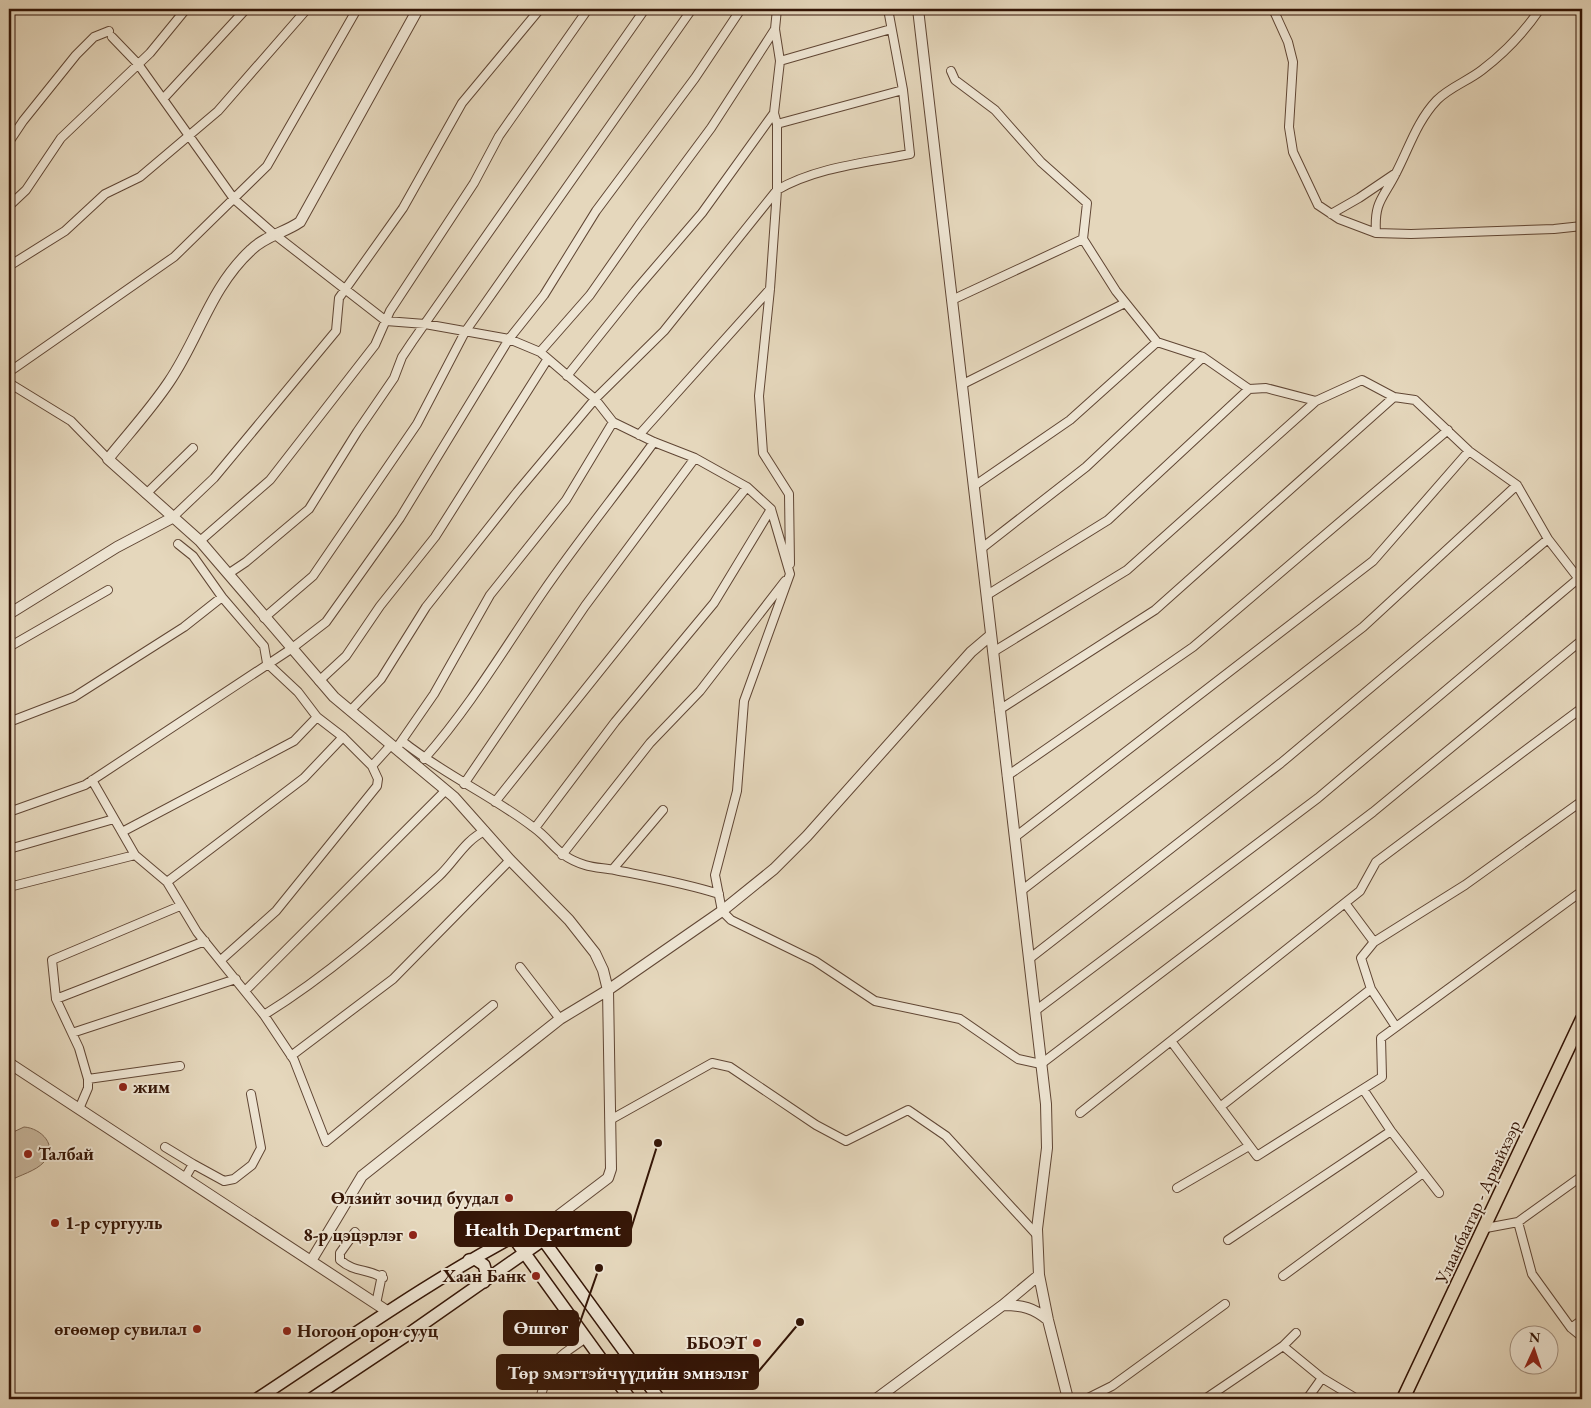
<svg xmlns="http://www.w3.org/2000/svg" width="1591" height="1408" font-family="'EB Garamond',serif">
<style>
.green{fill:#c7b69d;stroke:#7e6652}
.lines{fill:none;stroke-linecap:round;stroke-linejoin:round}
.minor-casing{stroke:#604634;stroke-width:10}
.tertiary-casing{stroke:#604634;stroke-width:12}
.secondary-casing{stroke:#341506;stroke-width:14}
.trunk-casing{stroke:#341506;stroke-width:15}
.minor{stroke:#eee5d3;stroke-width:8}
.tertiary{stroke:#eee5d3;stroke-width:10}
.secondary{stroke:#eee5d3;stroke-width:11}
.trunk{stroke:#e5d7bc;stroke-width:12}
.poi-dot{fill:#8f2418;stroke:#eee5d3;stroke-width:2}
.labels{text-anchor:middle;stroke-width:4;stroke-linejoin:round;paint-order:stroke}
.poi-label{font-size:18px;font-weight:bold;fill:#341506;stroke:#eee5d3;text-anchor:end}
.street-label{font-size:18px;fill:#341506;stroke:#eee5d3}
.leader{fill:none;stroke:#341506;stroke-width:2}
.callout-dot{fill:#341506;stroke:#eee5d3;stroke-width:2}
.callout{fill:#341506;stroke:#341506;stroke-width:2}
.callout-label{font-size:19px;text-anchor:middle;font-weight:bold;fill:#fff}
</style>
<rect width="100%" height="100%" fill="#e5d7bc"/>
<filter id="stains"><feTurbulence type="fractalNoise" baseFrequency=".004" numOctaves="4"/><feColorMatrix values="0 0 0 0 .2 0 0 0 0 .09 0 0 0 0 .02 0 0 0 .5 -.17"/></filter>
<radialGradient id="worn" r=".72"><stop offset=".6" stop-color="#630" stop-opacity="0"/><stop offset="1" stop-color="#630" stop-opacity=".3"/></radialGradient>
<path class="green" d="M24,1127c17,1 35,19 20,35 -8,9 -24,13 -35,19v-47z"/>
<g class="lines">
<g class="minor-casing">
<path id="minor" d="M777,9l-2,20 5,32 -6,52 3,11v66l-7,99 -11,107 4,57 26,41 1,70
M1273,9l15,33 5,20 -4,65 4,25 25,53 21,14 37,14 35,1 143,-5 28,-3
M112,37l26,27 96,135 40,35 112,87 39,3 84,15 31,13 55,47 18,23 41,20 41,16 52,29 24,22 19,65 -46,127 -7,90 -22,84 7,36 9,9 84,41 60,40 85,18 58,40 23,5 332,-252 209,-172
M780,61l111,-32
M951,71l4,9 40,30 46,52 46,41 -4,36 33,52 41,51 46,15 46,32 17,-1 50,13 46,-21 32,17 21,3 54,51 48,34 31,54 34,44
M163,99l83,-90
M777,124l126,-34
M9,142l14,-21 53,-66 18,-18 15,-6
M9,206l17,-16 35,-52 89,-85 36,-44
M1331,214l28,-16 37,-25
M1376,233c-2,-32 7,-34 20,-60 13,-25 21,-52 41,-73 13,-13 31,-19 45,-30 21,-16 43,-39 58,-61
M9,266l56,-35 40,-37 35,-17 78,-66 89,-102
M954,299l129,-60
M540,352l50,-57 49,-70 72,-97 64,-99
M9,372l165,-115 93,-91 90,-157
M567,376l68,-85 67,-78 72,-100
M9,383l62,38 37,38
M963,384l162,-81
M639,435l131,-146
M974,486l96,-66 87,-78
M146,494l47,-46
M172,518l42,-40 122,-147 3,-33 64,-90 59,-105 78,-94
M200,541l70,-61 105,-135 15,-34 84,-128 25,-47 89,-127
M178,544l15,12 29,41 42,49 3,17 31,29 19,25 26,20 29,29
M982,548l104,-81 117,-110
M228,574l18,-12 63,-53 48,-77 37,-54 8,-21 10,-15 233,-333
M987,595l121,-75 141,-131
M264,618l49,-42 104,-152 48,-92 227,-323
M9,647l99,-57
M993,652l134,-82 189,-169
M319,681l27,-25 34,-50 55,-69 112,-177
M999,710l156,-100 239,-213
M350,711l31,-32 45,-72 91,-115 78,-93 69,-68 113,-141c40,-23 88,-27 133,-36l-7,-64 -15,-81
M9,722l65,-25 110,-70 38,-30
M402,741c41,33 89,54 131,86 21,15 23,29 52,38 9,3 20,3 30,5 35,7 70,13 104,24
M396,749l38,-55 56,-99 76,-95 47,-78
M424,759c46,-52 80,-110 119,-167 35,-51 75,-100 111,-150
M1007,776l186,-129 255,-217
M92,780l43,75
M464,784l121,-178 110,-148
M495,802l252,-315
M9,812l76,-27 206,-136 35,-27 74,-104 109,-179 35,-44 52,-84 99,-133 46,-69
M535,828l80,-106 99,-119 57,-94
M122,832l172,-91 23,-24
M1015,837l358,-276 96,-110
M9,849l105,-30
M562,855l88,-112 50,-52 85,-110
M613,869l50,-59
M167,882l30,50 67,83 30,45 32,82 167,-137
M9,887l126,-32 32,27 137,-104 39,-41
M1021,891l342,-264 154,-142
M1345,903l29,39 -13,16 10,31 25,38
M1374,942l91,-57 117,-84
M1029,959l252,-196 267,-224
M221,960l55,-49 101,-125 1,-7 -6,-13 19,-21
M520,967l40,52
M245,991l201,-201
M56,999l149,-58
M1035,1011l283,-213 261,-220
M264,1015c63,-39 120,-89 175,-139 16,-15 26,-36 46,-45
M72,1033l164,-54
M1171,1041l86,115 125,-79 -1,-39 197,-144 4,1
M1572,1041l10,-1
M291,1056l102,-77 117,-119
M88,1079l92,-13
M1363,1089l28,42 48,62
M1220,1107l151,-118
M79,1109l9,-21v-9l-9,-31 -23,-49 -4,-39 128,-54
M1080,1113l280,-222 16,-29 206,-154
M610,1120l102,-57 18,4 86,58 30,16 62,-31 38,26 91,99
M165,1147l28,17 -8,14
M193,1164l31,17 10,-2 18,-14 9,-17 -10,-54
M1177,1188l72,-42
M1518,1222l14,52 39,54 11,9
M1486,1228l32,-6 64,-46
M355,1232l-15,21v7c15,13 27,8 43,18
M1228,1240l163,-109
M1283,1276l140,-103
M376,1304l6,-29
M1571,1328l11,-8
M1283,1346l39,32 35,21
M540,1399c10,-38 14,-39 46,-61
M1086,1399l26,-13 113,-82
M1205,1399l78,-53 13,-13
M1307,1399l15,-21"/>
</g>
<g class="tertiary-casing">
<path id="tertiary" d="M418,9l-118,213c-16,11 -35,14 -49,28 -41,38 -52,88 -82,132 -18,27 -41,52 -61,77l92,82 134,156 120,100 56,63 59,60 26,33 8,17 5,20 3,179 -3,9 -54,41 -21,7
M918,9l128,1095 1,44 -10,81 2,46 9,45 20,79
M9,614l108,-67 55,-29
M9,1063l378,248
M311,1261l51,-85 198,-157 48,-29 114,-79 52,-42 33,-33 164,-184 20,-17
M1003,1305c19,0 31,3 45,15
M876,1399l127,-94 36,-30"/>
</g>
<g class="secondary-casing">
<path id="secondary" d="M513,1237l117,162
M469,1260l6,-1 9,6 3,11 -3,6
M257,1399c91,-60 179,-123 276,-173l126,173
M311,1399l99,-66 133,-93"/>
</g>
<g class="trunk-casing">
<path id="trunk" d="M1403,1399l179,-380"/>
</g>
<use href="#minor" class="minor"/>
<use href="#tertiary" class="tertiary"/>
<use href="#secondary" class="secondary"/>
<use href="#trunk" class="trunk"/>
</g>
<g class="poi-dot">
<circle cx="123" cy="1087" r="5"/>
<circle cx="28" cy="1154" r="5"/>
<circle cx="509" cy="1198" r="5"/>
<circle cx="55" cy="1223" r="5"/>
<circle cx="413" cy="1235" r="5"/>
<circle cx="536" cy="1276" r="5"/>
<circle cx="197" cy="1329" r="5"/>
<circle cx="287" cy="1331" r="5"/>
<circle cx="757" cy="1343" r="5"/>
</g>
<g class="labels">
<g class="poi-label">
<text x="133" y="1093" text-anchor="start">жим</text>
<text x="38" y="1160" text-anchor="start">Талбай</text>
<text x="499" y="1204">Өлзийт зочид буудал</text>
<text x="65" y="1229" text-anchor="start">1-р сургууль</text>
<text x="403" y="1241">8-р цэцэрлэг</text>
<text x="526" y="1282">Хаан Банк</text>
<text x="187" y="1335">өгөөмөр сувилал</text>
<text x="297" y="1337" text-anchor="start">Ногоон орон сууц</text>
<text x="747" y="1349">ББОЭТ</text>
</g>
<g class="street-label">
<text transform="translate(1478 1202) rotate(-65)" y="6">Улаанбаатар - Арвайхээр</text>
</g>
</g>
<path class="leader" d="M658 1143L631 1229M599 1268L578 1328M800 1322L758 1372"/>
<g class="callout-dot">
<circle cx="658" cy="1143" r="5"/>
<circle cx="599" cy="1268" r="5"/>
<circle cx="800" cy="1322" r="5"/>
</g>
<g class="callout">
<rect x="455" y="1212" width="176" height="34" rx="5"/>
<rect x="504" y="1311" width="74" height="34" rx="5"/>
<rect x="497" y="1355" width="261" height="34" rx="5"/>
</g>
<g class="callout-label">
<text x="543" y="1236">Health Department</text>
<text x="541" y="1334">Өшгөг</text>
<text x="628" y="1379">Төр эмэгтэйчүүдийн эмнэлэг</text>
</g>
<rect width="1591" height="1408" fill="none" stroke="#e5d7bc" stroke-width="30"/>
<rect x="10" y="10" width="1571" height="1388" fill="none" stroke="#341506" stroke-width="2.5"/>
<rect x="15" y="15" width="1561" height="1378" fill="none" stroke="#341506"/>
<g transform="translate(1534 1350) rotate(3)"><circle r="24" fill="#eee5d3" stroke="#a49281"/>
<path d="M0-4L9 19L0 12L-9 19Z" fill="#8f2418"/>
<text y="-8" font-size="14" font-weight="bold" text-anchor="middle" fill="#341506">N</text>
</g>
<rect width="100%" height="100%" filter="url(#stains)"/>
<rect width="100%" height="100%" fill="url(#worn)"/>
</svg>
